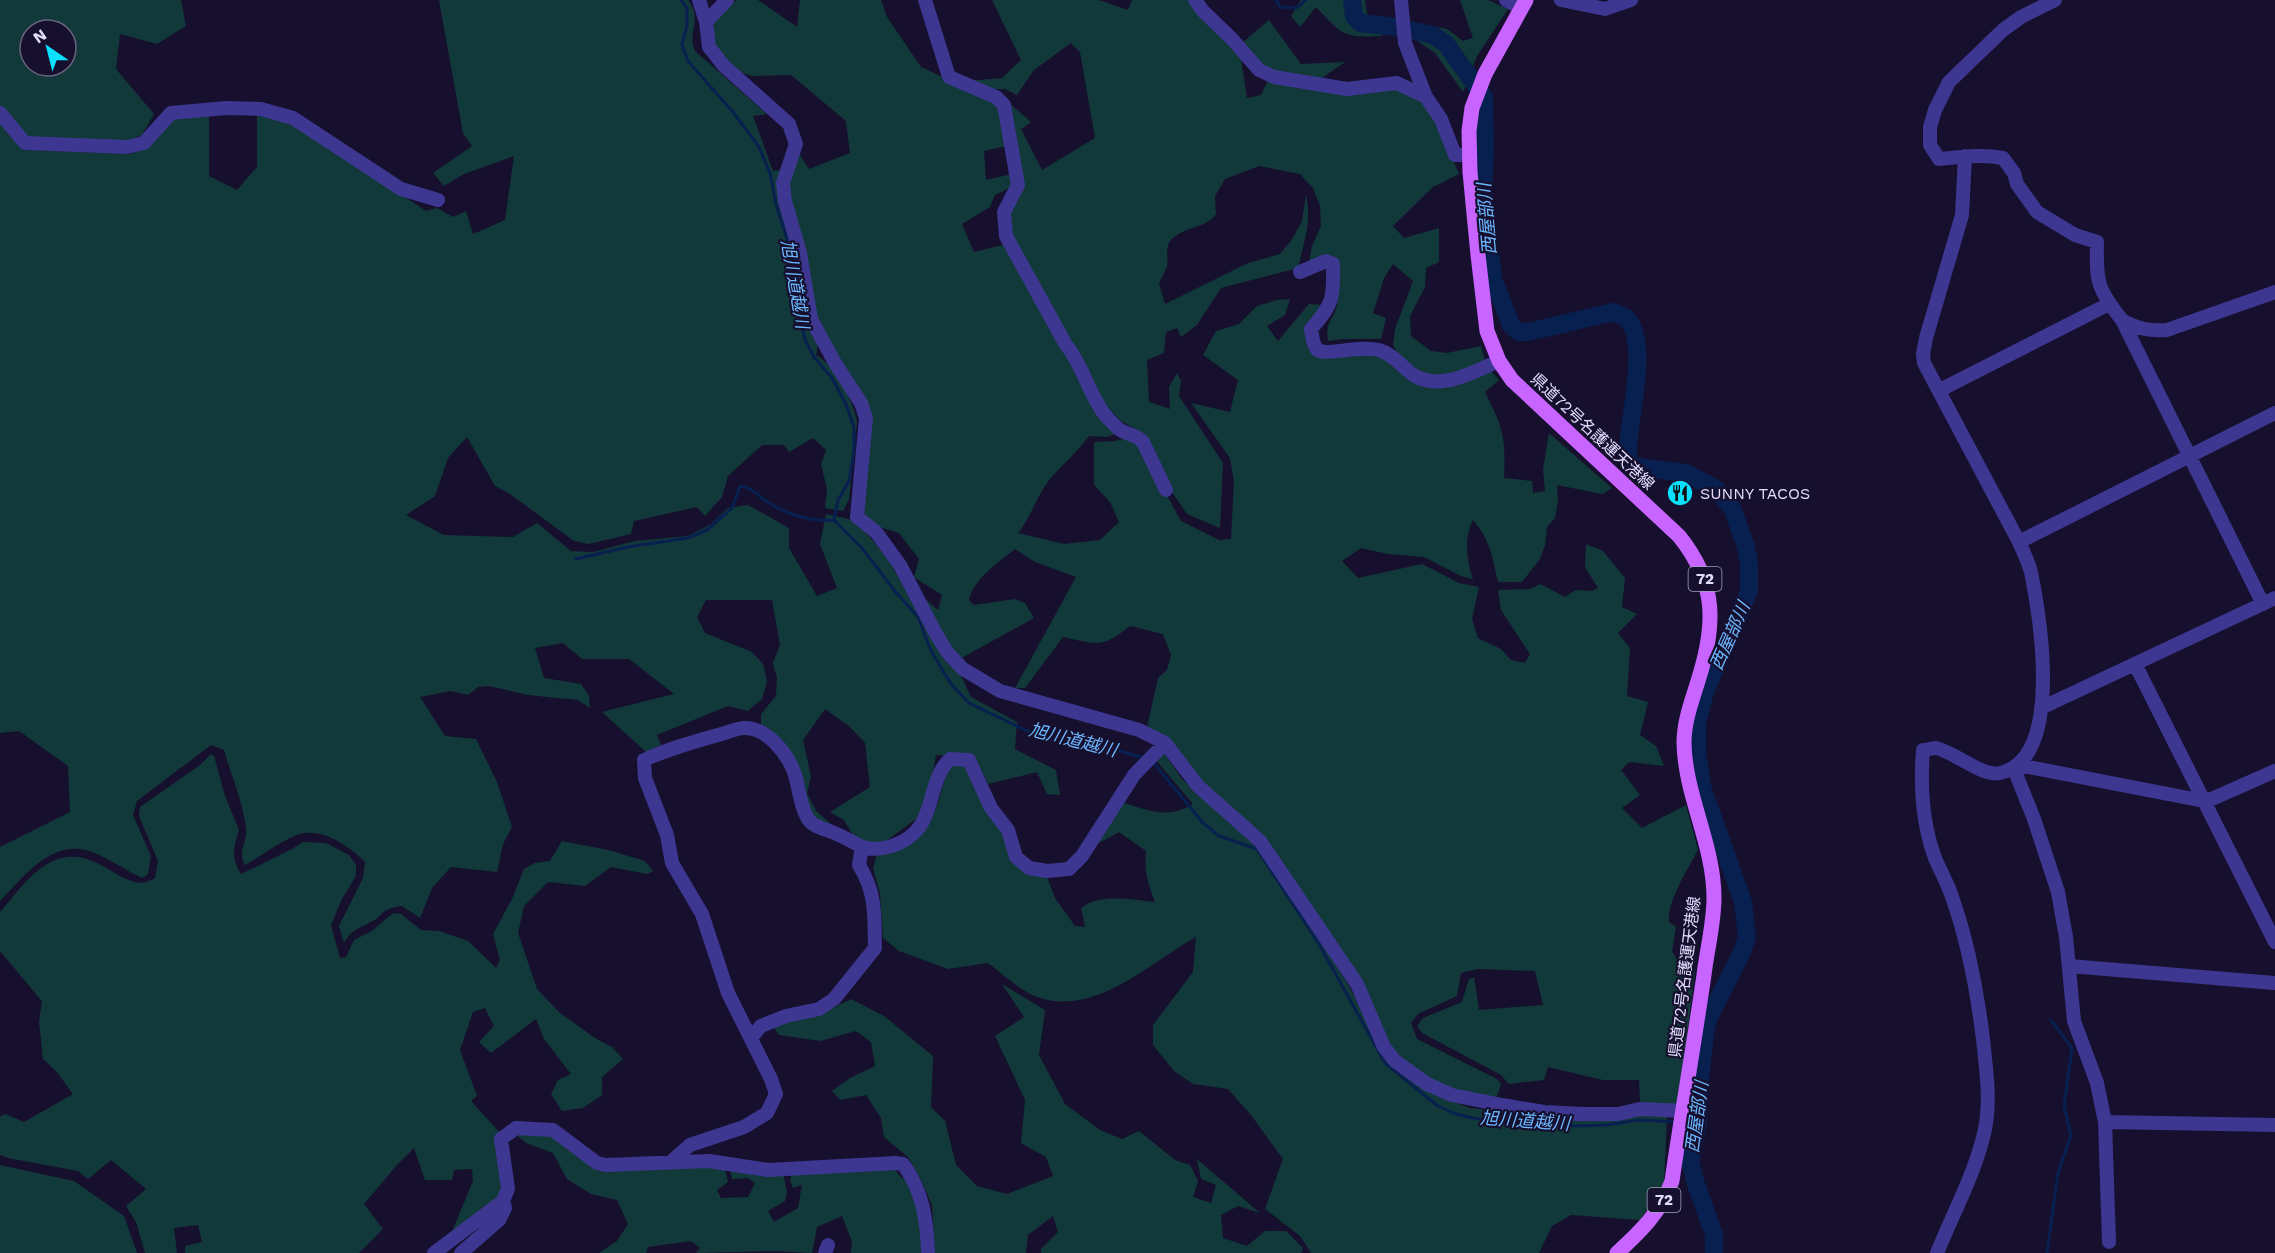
<svg xmlns="http://www.w3.org/2000/svg" width="2275" height="1253" font-family="'Work Sans','Noto Sans JP',sans-serif">
<style>
.green{fill:#123939;fill-rule:evenodd}
.lines{fill:none;stroke-linecap:round;stroke-linejoin:round}
.stream{stroke:#072050;stroke-width:3}
.river{stroke:#072050;stroke-width:18}
.minor{stroke:#3d3791;stroke-width:14}
.major{stroke:#c864ff;stroke-width:15}
.labels{text-anchor:middle;stroke-width:4.5;stroke-linejoin:round;paint-order:stroke}
.shield{fill:#16102e;stroke:#a5a0c0;stroke-width:1.5}
.shield-label{font-size:15px;font-weight:bold;fill:#e2ddff}
.street-label{font-size:16px;fill:#e2ddff;stroke:#16102e}
.poi-label{font-size:16px;fill:#e2ddff;stroke:#16102e;text-anchor:start}
.water-label{font-size:18px;font-style:italic;fill:#6bb7ff;stroke:#16102e}
</style>
<rect width="100%" height="100%" fill="#16102e"/>
<path class="green" d="M0,0h181l5,26 -29,18 -37,-10 -4,35 38,45 -12,21 -13,6 -102,-4 -27,-28zM30,30h36v36h-36z
M439,0h249c16,21 -2,31 7,51l72,63 -14,2 20,55 10,-1 35,175 -2,10c18,9 38,47 41,67l-8,77 -6,12 -18,-3 2,-19 -6,-25 5,-14 -13,-12 -24,14 -5,-7h-22l-34,31 -6,21 -17,19 -8,-9 -63,14 -3,13 -42,10 -15,-3 -64,-47 -15,-8 -28,-49 -19,21 -13,38 -29,19 38,20 69,2 24,-14 34,28 22,1 42,-11 53,-5 23,-12 17,-16 20,-3 41,23v20l28,48 20,-8 -17,-44 6,-30 26,6 17,16 20,24 53,97 19,19 10,21 46,25 -2,27 41,21 4,25 -13,-1 -10,-22 -49,12 -13,-27 -39,-2 -7,40 -9,21 -34,25 -16,2 -16,-6 -10,-17 -14,-8 40,-25 -5,-44 -16,-17 -24,-17 -22,31 8,37 -4,16 9,18 23,20 -27,-13c-10,-35 -15,-75 -51,-92v-12l15,-18 1,-18 -4,-15 7,-18 -8,-45h-66l-9,17 8,16 47,19 11,12 4,18 -5,17 -14,12 -20,-5 -71,29 4,10 -15,7 -44,-40 72,-18 -45,-35h-47l-19,-16 -28,5 9,30 37,6 8,12 1,12 -12,-8 -50,-5 -39,-9 -11,1 -10,8 -17,-4 -31,6 25,39 31,3 21,43 15,45 -9,17 -6,28 -46,-5 -19,21 -12,30 -18,-12c-24,3 -16,9 -33,17 -12,6 -19,8 -25,20l-5,-17 24,-48 2,-16c-17,-17 -45,-37 -71,-26 -17,8 -33,20 -49,29 -8,-13 3,-24 1,-37 -3,-26 -15,-53 -22,-78l-13,-5 -74,56 -4,14 18,41 -3,18 -6,4c-17,-8 -32,-19 -50,-26 -39,-15 -68,24 -92,49v-54l70,-35 -2,-46 -49,-35 -19,2v-613l23,30 107,4 18,-6 27,-30 34,-2v60l28,14 20,-23v-52l35,8 134,88 11,-3 16,9 13,-6 7,23 32,-14 9,-64 -50,18 -20,12 -11,-13 39,-27 -9,-13z
M736,0h22l39,27 3,-27h81l6,17 34,50 71,33 8,8 7,38 -23,5 2,29 26,-6 2,12 -19,9 -5,12 -28,17 12,28 32,-8 115,188 -14,5 -18,-1c-12,16 -26,28 -39,43 -13,16 -19,38 -32,54l46,11 36,-4 19,-18 -9,-20 -16,-17v-43l21,-1 14,-4 7,3 45,81 38,19 12,-1 3,-57 -4,-24 -39,-55 39,9 8,-32 -35,-25 13,-24 23,-7 18,-18 20,-6 13,-1 -5,16 -18,11 11,15 31,-37 16,1 -18,24 11,27 57,-3 41,28 74,-11 9,10 -14,12c18,37 21,44 19,86l28,3 1,12 12,-2 -2,-22 6,-36 63,55 -10,6 -45,-9 1,15 -3,18 -8,9 -2,18 -5,14 -18,23h-24c-6,-26 -7,-41 -25,-62 -9,17 -7,40 0,59l-12,-3 -37,-19 -36,-3 -27,-6 -19,13 16,17 64,-14 37,19 20,4 -7,32 6,19 23,11 10,11 14,3 5,-9 -29,-44 -3,-20 32,-1 10,-5 25,13 11,-7 16,1 6,-3 -13,-21 1,-23 17,7 22,27 -3,29 15,7 -19,19 12,15 -3,48 21,6 -8,33 16,11 8,20 -35,-4 -8,8 19,25 -18,13 20,20 44,-23 12,45c-10,19 -31,51 -29,72l7,5 -4,24 8,14 15,5 -16,135 -39,-2 -1,-23h-36l-55,-13 -4,13 -35,4 -8,-9 -79,-42 -5,-7 6,-8 39,-16 7,-23 5,-2 5,33 64,-5 -8,-34 -57,-2 -17,4 -4,23 -39,18 -7,9 6,16 80,40 4,5 -5,15 -40,-7 -26,-11 -31,-23 -14,-15 -25,-61 -139,-182 -74,-73 11,-49 9,-8 4,-15 -8,-21 -33,-8c-28,23 -34,18 -67,11l-38,51h-10l61,-111 -41,-15 -20,-13c-18,15 -40,28 -46,51l5,5 41,-6 10,4 9,15 -74,41 -15,-17 -21,-44 14,12 4,-15 -28,-18 5,-18 -20,-26 -23,-7 -13,-9 8,-82 -55,-117 -30,-133 12,-33 11,17 41,-16 -4,-32 -55,-46 -40,1 -16,-6 -20,-20 -4,-26z
M992,0h107l29,10 4,-10h57l15,19 37,40 6,39 14,-3 7,-15 28,8 46,5 55,-6 25,13 23,40 14,34 -26,13 -40,39 11,12 35,-10v34l-13,6 -1,19 -15,29 1,20 20,15 16,2 34,-7 4,15 -26,12 -22,2h-12l-22,-13 -10,-17 2,-16 18,-48 -20,-17 -9,14 -11,35 13,5 -5,21h-39l-14,2c-3,-21 5,-19 9,-36 2,-13 6,-35 -1,-47l-27,5 3,-17 9,-20 -1,-20 -7,-18 -13,-14 -41,-8 -34,13 -10,17 1,18c-12,16 -36,12 -47,29 -4,7 0,15 -2,23 -2,6 -5,11 -8,17l6,21 83,-41 32,-9 11,-13 11,-20 4,-26c6,26 -2,47 -8,73l-77,20 -24,37 -16,12 -4,-9 -11,4 -2,21 -17,7 2,42 21,7 -1,-22 8,-14 4,8 -2,15 44,67 -3,65 -33,-14 -17,-25 -31,-58 -18,-10 -18,-19 -10,-15 -16,-39 -8,-7 -58,-109c-3,-21 2,-29 14,-46l-18,-85 24,21 -10,7 21,41 53,-32 -15,-86 -9,-9 -37,27 -17,25 -12,-6h-15l-23,-8 35,-3 19,-18z
M1301,0h64l3,20 17,3 -3,13c-38,2 -40,-1 -66,-29l-16,20 -9,-11z
M1460,0h28l20,9 -31,47 -14,36 -28,-39 -19,-13 -5,-18 36,7 16,12 10,-3z
M1269,20l32,44 44,-2 -26,18 -43,-8 -17,-9 -16,-21z
M1163,752l19,27 72,63 61,87 34,57 32,63 54,45 35,14 75,9 97,-2 25,2 -3,66 -24,37 -69,-5 -19,11 -13,27h-228l-11,-17 -35,-27 18,-50 -32,-44 -23,-26 -35,-5 -19,-13 -21,-26v-20l40,-53 3,-35c-45,25 -102,81 -159,60 -18,-7 -34,-23 -49,-34l-40,6 -49,-18 -16,-13 -3,-44 -7,-26 4,-14c42,-7 54,-25 65,-65 3,-10 4,-18 12,-25h12l40,69 7,28 14,13 20,3 8,21 20,28 10,1 -4,-19c19,-15 51,-8 74,-6 -7,-18 -11,-31 -9,-51l-27,-19 -27,15 32,-44c26,8 44,16 69,1l-38,-45z
M211,754l3,2 11,40 14,34c-6,18 -8,28 2,44l51,-25 11,-7 23,1 23,12 7,10v11l-14,23 -11,26 9,33 6,-1 8,-17 18,-9 21,-18 8,1 20,16 18,1 29,10 28,27 4,-8 -7,-26 19,-35 12,-30 11,-6 15,-2 12,-20 46,9 37,11 8,10 -6,3 -36,-7 -26,19 -37,-4 -24,24 -6,27 19,56 23,24 35,25 17,9 11,12 -21,18v18l-19,13 -21,3 -11,-17 7,-14 13,-6 -27,-35 -8,-20 -45,34 -12,-11 15,-16 -9,-18 -12,4 -13,38 17,46 -6,5 29,32 3,56 -3,7 -49,38 22,-53 -1,-12 -18,1 -2,10h-27l-11,-32 -17,17 -33,39 19,25 -24,24h-174v-7l17,-4 -4,-17 -24,3 3,25h-32l-9,-31 -10,-16 20,-17 -35,-29 -23,19 -10,-8 -70,-13 -8,-3v-38l5,-3 19,8 49,-28 -17,-23 -13,-12 -4,-37 3,-21 -42,-50v-39c16,-18 31,-41 53,-51 45,-20 72,38 102,17l3,-17 -19,-45 1,-9 60,-42z
M1002,984l43,26 -6,45 26,49 35,26 22,9 17,-8 36,29 15,5 8,16 -5,16 18,6 5,-18 -15,-6 -4,-20 63,54 -22,-7 -17,9 2,23 24,8 18,-15h21l17,17 -2,5h-260v-4l17,-17 -5,-16 -25,19 -2,18h-91l-3,-48 -11,-25 -13,-23 -24,-20 -3,-19 -15,-23 -26,5 -8,-9 18,-13 25,-12 -4,-24 -15,-11 -36,10 -41,-6 -6,-9 54,-15 24,-12 33,17 49,40 -2,51 14,14 11,44 21,21 30,8 46,-18 -7,-19 -25,-14 4,-43 -30,-64 29,-19z
M515,1134l37,1 46,35 126,-4 4,16 -11,8 4,8 27,-1 7,-14 -7,-5 -16,1 -3,-12 54,6 4,19 -2,9 -17,10 6,11 24,-14 4,-23 -9,3 -3,-8 2,-7 99,-7 10,11 12,6 12,70h-74l1,-11 -10,-26 -25,11 -5,26 -37,-2 -79,2 4,-5 -9,-7 -43,6 -2,6h-47l18,-12 11,-17 -11,-24 -26,-6 -24,-15 -14,-26 -27,-10z
M0,1165l74,16 50,35 13,37h-137z"/>
<g class="lines">
<path class="stream" d="M681,0l6,8v17l-5,20 6,16 45,51 26,35 11,26 6,31 16,51 5,44 8,41 9,17 18,21 14,26 8,23v24l-5,30 -11,19 -4,20 28,28 32,42 24,27 13,34 20,33 18,19 58,28 41,11 32,3 44,13
M1276,0l4,7 16,1 10,-8
M576,559l52,-12 60,-9 19,-8 25,-22 8,-22c12,1 19,11 29,17 21,13 41,19 65,17
M1153,762l50,61 16,13 38,13 62,95 66,119 53,43 18,8 21,5h30l68,7 31,-1 34,-5 36,2
M1685,1123h13
M2047,1253l11,-80 13,-38 -7,-29 8,-58 -21,-28"/>
<path class="river" d="M1352,0l2,16 6,7 35,4 38,8 13,9 38,53 1,52 -2,41 10,89 18,46 7,7h10l85,-20c4,2 9,4 13,6 21,19 7,85 4,111 -1,12 -5,25 1,37l55,7 30,16 16,19 13,36 4,19v28l-44,101 -8,31v29l5,35 41,115 4,35 -6,17 -32,63 -4,17 -6,54 -1,35 -8,37 5,21 19,54v18"/>
<path class="minor" d="M699,0l7,22 3,25 15,19 65,58 7,20 -13,39 2,18 15,52 11,66 24,44 26,40 5,15 -9,99 19,15 24,33 35,67 12,20 16,17 37,22 139,39 26,13 33,43 62,55 97,143 27,63 11,14 32,23 25,11 50,10 42,7 37,2h37l22,-5 44,2
M925,0l24,77 47,20 8,8 14,80 -14,27 2,24 60,109c17,20 22,48 39,70 5,5 11,13 17,16 8,4 15,4 21,11l23,48
M1195,0l8,11 29,28 27,31 15,7 73,12 50,-6 29,14 15,22 14,36h14
M1401,0l4,43 21,54
M1506,0l15,8
M1561,0l44,9 26,-9
M2055,0l-34,17 -18,13 -54,52 -14,28 -5,17v18l9,14c22,-2 42,-5 64,-1l11,15 3,11 20,28 38,23 22,7c-1,39 0,47 25,78l141,284
M706,22l21,-22
M0,113l25,30 102,4 17,-4 27,-30 55,-5 35,1 32,9 108,71 37,11
M1300,272l26,-11 7,3c1,33 0,41 -22,65l2,12 4,9 7,2c17,0 39,-6 55,-2 14,4 22,16 33,24 27,19 62,-3 87,-13
M2122,320c16,9 27,11 45,10l108,-38
M1940,390l169,-86
M2019,542l256,-129
M2135,664l140,278
M2041,708l234,-110
M2018,765l186,36 10,-3 61,-27
M2014,769l20,50 24,73 8,45 8,84 23,62 8,39 4,120
M2069,966l206,17
M751,1038l10,-12 25,-10 33,-7 15,-10 41,-51c-1,-33 2,-53 -16,-83l3,-18
M2105,1122l170,3
M671,1162l19,-17 54,-18 23,-14 9,-19 -5,-15 -43,-86 -26,-79 -30,-51 -5,-28 -22,-57 -1,-18c24,-11 49,-18 74,-25 8,-2 18,-7 27,-7 21,0 39,22 47,39 8,17 6,36 16,52 4,7 16,10 24,13 10,4 19,9 28,14 16,7 39,0 52,-11 23,-19 17,-57 38,-76l19,1 22,48 17,22 8,27 13,11 18,3 22,-2 13,-13 52,-81 31,-32
M434,1253l69,-52
M461,1253l38,-33 6,-12 -2,-7 5,-12 -7,-50 15,-11 37,2 44,33 9,2 103,-4 59,9 127,-7 8,1c20,27 24,57 25,89
M825,1253l3,-8
M1937,1253c16,-40 39,-81 48,-124 6,-29 1,-60 -2,-90 -6,-48 -14,-94 -30,-139 -4,-14 -12,-28 -18,-42 -13,-35 -15,-70 -12,-108 4,0 9,-2 13,-2 19,4 46,29 64,25 64,-14 40,-156 31,-201 -3,-11 -8,-21 -12,-30l-95,-179 -1,-9 3,-16 36,-123 3,-59"/>
<path class="major" d="M1526,0l-41,74 -13,34 -3,23 1,41 8,83 9,76 12,30 13,19 167,156c38,47 37,89 19,145 -6,20 -14,40 -14,62 1,53 30,101 30,155 0,25 -7,52 -10,77 -10,69 -22,137 -32,206 -11,31 -32,51 -55,72"/>
</g>
<defs>
<g id="restaurant-disc" transform="scale(1.35)"><circle r="9.5" fill="#09e1ff" stroke="#16102e"/><path d="M-5-6h1v4h1v-4h1v4h1v-4h1v5L-1.5 .5V6h-2V.5L-5-1ZM5-6V6H3V1.5H1.5Q1.5-4 5-6Z" fill="#111"/></g>
</defs>
<g fill-rule="evenodd">
<use href="#restaurant-disc" x="1680" y="493"/>
</g>
<g class="labels">
<g class="shield">
<rect x="1688.5" y="567" width="33" height="24" rx="4.5"/>
<rect x="1647.5" y="1188" width="33" height="24" rx="4.5"/>
</g>
<g class="shield-label">
<text x="1705" y="584">72</text>
<text x="1664" y="1205">72</text>
</g>
<g class="street-label">
<text transform="translate(1593 431) rotate(43)" y="6">県道72号名護運天港線</text>
<text transform="translate(1684 977) rotate(-83)" y="6">県道72号名護運天港線</text>
</g>
<g class="poi-label">
<text x="1700" y="499">SUNNY TACOS</text>
</g>
<g class="water-label">
<text transform="translate(1487 219) rotate(-95)" y="6">西屋部川</text>
<text transform="translate(795 284) rotate(80)" y="6">旭川道越川</text>
<text transform="translate(1730 636) rotate(-66)" y="6">西屋部川</text>
<text transform="translate(1073 740) rotate(14)" y="6">旭川道越川</text>
<text transform="translate(1697 1117) rotate(-82)" y="6">西屋部川</text>
<text transform="translate(1525 1121) rotate(4)" y="6">旭川道越川</text>
</g>
</g>
<g transform="translate(48 48) rotate(325)"><circle r="28" fill="#16102e" stroke="#686282" stroke-width="1.5"/>
<path d="M0-4.5L10 22L0 15L-10 22Z" fill="#09e1ff"/>
<text y="-9" font-size="16" font-weight="bold" text-anchor="middle" fill="#e2ddff">N</text>
</g>
</svg>
